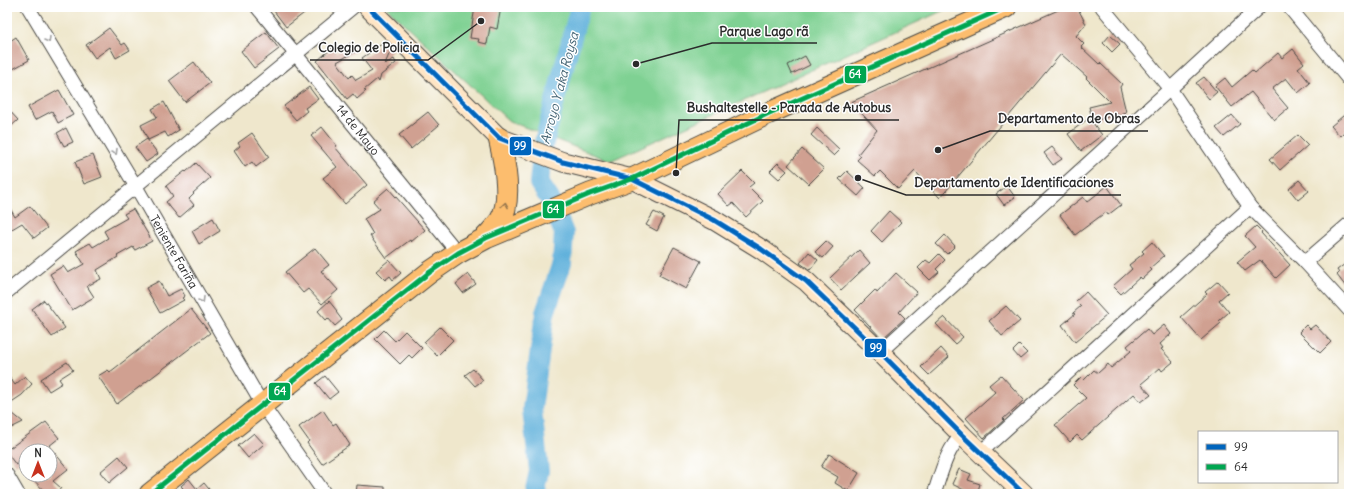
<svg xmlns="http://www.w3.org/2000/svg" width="1356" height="501" font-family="Delius,sans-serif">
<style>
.green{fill:#7fd193;stroke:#557e5f}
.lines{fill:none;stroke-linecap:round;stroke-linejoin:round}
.river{stroke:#60b1db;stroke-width:20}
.building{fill:#d0a091}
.street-casing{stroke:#484743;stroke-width:15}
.secondary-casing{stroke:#484743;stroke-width:21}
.primary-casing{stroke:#484743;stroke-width:23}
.street{stroke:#fff;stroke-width:13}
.secondary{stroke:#fee5c5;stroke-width:19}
.primary{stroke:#fcbd6e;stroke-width:21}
.bus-1-casing{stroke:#fff;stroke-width:8}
.bus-2-casing{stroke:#fff;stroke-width:8}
.bus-1{stroke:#0065bd;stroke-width:5}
.bus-2{stroke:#00a651;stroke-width:5}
.oneway{stroke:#a0a0a0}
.oneway2{stroke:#94744c}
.labels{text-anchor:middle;stroke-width:3;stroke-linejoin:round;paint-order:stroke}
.street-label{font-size:12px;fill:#2b2b2b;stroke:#fff}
.water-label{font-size:13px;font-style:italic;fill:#406171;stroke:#fff}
.leader{fill:none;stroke:#2b2b2b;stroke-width:1.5}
.callout-dot{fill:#2b2b2b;stroke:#fff;stroke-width:1.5}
.callout-label{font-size:13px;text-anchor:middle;font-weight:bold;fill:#2b2b2b;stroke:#fff;stroke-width:3;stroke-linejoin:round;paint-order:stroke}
.line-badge{stroke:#fff;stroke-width:1.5}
.badge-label{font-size:11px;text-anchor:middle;font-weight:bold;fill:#fff}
</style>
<rect width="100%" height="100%" fill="#fff"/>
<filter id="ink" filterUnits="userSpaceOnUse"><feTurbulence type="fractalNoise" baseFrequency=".025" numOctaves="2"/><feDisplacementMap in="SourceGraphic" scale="8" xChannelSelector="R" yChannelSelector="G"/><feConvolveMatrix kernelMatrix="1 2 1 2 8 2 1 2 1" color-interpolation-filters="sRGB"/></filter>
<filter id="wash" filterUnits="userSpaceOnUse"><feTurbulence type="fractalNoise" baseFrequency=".012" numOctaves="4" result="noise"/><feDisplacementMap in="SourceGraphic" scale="16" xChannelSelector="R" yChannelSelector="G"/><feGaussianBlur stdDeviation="0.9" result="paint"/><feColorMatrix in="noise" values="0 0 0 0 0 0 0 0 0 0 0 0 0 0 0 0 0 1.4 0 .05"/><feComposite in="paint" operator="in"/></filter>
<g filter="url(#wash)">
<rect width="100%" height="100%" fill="#efe7cc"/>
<path class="green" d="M386,7h565l-341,154 -101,-40z"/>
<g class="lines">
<path class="river" d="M534,494l5,-23 -7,-62 13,-96 17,-50 2,-30 -14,-34 -11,-16 4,-37 37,-139"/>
</g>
<g id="blocks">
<path class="building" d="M271,7h41l-26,20z
M475,7h26l-4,22 -7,-2 -3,17 -9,-2 1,-3 -9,-1z
M1065,7h12l9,17 -10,12 8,8 -3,3 18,17 1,-1 22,21 -2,3 6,25 -33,9 -4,-14 21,-5 -24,-24 1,-1 -26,-23 -121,144 -25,-27 -17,18 -18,-18 -5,5 -18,-16 4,-4 -3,-2 19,-24 -26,-28z
M109,28l13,17 3,-2 5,7 -14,8 -6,-11 -15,11 -9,-13z
M266,32l13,17 -25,19 -13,-17z
M1110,35l10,9 -8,8 -9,-9z
M16,37l13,23 -16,9 -3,-6 -3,2v-22z
M386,41l6,9 -2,2 -5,12 9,-5 2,4 -15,12 -2,7 -2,-3 -13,11 2,1 -9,8 -4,-5 -6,5 -30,-38 15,-13 4,4 15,-9 5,8 -19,11 12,16 3,-3 4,5 16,-9 -10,-13z
M1293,49l11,14 -6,5 12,15 -12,10 -12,-15 -14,11 16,19 -14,12 -23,-28 -19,15 -17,-21 10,-8 7,9 20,-17 3,3 23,-20 4,5z
M805,56l5,9 -18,9 -4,-9z
M194,62l16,21 -25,19 -16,-21z
M1204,77l13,15 -8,7 -13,-16z
M309,87l9,12 -13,9 2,3 -11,9 -12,-14z
M59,90l14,25 -15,8 -6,-12 -17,9 -7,-13z
M164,102l15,28 -11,7 -3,-5 -17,8 -7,-15 16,-8 -5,-8z
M7,108l11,12 -11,10z
M1349,111v16l-9,9 -9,-10z
M428,112l11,13 -28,24 -12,-14z
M1232,115l8,9 -16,13 -8,-9z
M1089,118l13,17 -21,16 -13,-17z
M322,127l15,19 -2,1 32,38 -22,19 -22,-26 14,-11 -26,-31z
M66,128l7,14 -9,4 -7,-13z
M817,128l23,22 -6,6 -23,-21z
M252,133l17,24 -13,10 -4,-5 -7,5 -11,-16 6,-5 -2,-3z
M1298,135l10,10 -28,25 -10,-11z
M147,139l11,15 -12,8 -11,-15z
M1052,147l10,12 -9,6 -9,-12z
M802,149l22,20 -15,15 -21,-19z
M93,155l9,22 -18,7 -9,-22z
M196,163l14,15 -17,15 1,1 -5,5 5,6 -15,13 -13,-16 7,-6 -7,-10 19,-15 1,1z
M778,163l9,8 -8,8 -9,-8z
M742,171l12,12 -5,4 14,14 -17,16 -13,-14 -4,3 -11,-12z
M847,171l18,17 -7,8 -19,-17z
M1299,180l10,11 -11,9 -9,-11z
M1007,186l8,11 -11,8 -8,-11z
M1107,186l14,19 -13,10 -2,-3 -31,23 -15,-20 23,-18 4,5z
M388,188l37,42 -14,12 -1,-2 -24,18 -16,-22 3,-2 -9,-15 16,-10 -7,-8z
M7,203l8,14 15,-11 17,22 -13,10 -12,-15 -15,9z
M133,209l19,32 -17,9 -2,-3 -16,9 1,1 -21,13 4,9 -14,7 7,11 -22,13 -22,-36 13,-8 5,7 16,-9 -8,-13 14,-8 3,4 15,-9 -4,-7 23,-13 -3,-4z
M889,211l12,11 -19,20 -11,-11z
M654,212l10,5 -7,14 -11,-6z
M213,218l7,13 -21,13 -7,-13z
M1256,226l6,6 -1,1 29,32 -14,13 -16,-18 -15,11 -8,-9 18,-15 -10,-11z
M945,235l10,11 -8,8 -11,-10z
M826,241l7,6 -10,11 -8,-6z
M1152,242l12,14 -14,12 2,2 -10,9 -2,-2 -19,17 -8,-8 19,-17 -3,-4 15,-12 -2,-2z
M674,247l27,14 -15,28 -27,-14z
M315,248l14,17 -8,6 17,19 -16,14 -14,-15 -5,4 -18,-21z
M859,250l11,13 -29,27 -11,-12z
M809,252l9,8 -8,10 -10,-7z
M939,254l6,6 -9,9 3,3 -9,8 -12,-12 8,-8 4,3z
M389,260l12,13 -8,7 -3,-4 -5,4 -9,-9z
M1349,261v30l-12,-16 2,-2 -2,-3z
M896,273l21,19 -18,20 6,6 -23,21 -27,-29 20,-20 2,3z
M468,274l8,10 -13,9 -7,-9z
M159,281l8,15 14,-7 4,7 -3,2 2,2 -24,13 -14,-25z
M1218,281l10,11 -9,8 10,12 -10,9 2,2 -20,17 -20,-23 26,-23 -2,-2z
M1086,292l21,23 -32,27 -13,-17 13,-11 -2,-1 8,-7 -5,-5z
M44,300l21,28 -13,9 -20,-28z
M329,301l8,10 -1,1 6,8 -7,6 -7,-8 -2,2 -8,-9z
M1006,306l14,15 -18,15 -13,-15z
M191,309l19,24 -93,71 -19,-28 10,-6 2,2z
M944,317l19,20 -8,7 -19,-20z
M1164,325l7,9 -11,10 3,4 -2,1 12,13 -11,9 -2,-3 -19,16 10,11 -10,7 -7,-8 -52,46 -5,-5 -7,7 -15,-17 31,-27 -13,-13 8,-8 3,3 10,-10 4,3 10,-9 3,4 20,-17 -4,-5 20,-17 5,6z
M1306,325l4,4 5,-4 16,17 -11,11 -21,-21z
M440,327l13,13 -16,16 -13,-14z
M384,330l11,11 10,-10 17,17 -10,10 -3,-3 -9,9 -25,-25z
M1019,345l8,8 -7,6 -7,-8z
M941,348l8,9 -20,18 -8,-8z
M67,362l6,8 -14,9 3,4 -13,8 -8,-12z
M473,369l10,11 -8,6 -10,-11z
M7,374l8,11 10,-9 7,8 -10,11 -15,10z
M1001,375l23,25 -21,19 1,1 -20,18 -18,-20 29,-26 -6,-7z
M325,376l13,16 -9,7 -13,-16z
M7,409l16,13 -16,8z
M323,410l10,15 3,-2 14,22 -28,19 -15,-21 2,-2 -10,-14z
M46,422l13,16 -10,8 19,23 -15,12 8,7 -5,6h-9l-18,-19h21v-24h-24v6l-10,8 -9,-12v-3z
M254,433l10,11 -16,14 -10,-12z
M829,454l30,19 -11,18 -13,-8 3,-6 -17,-10z
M119,456l9,11 -19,16 -9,-11z
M959,469l12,5 -3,6 12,4 -3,10h-10l1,-2 -16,-8z
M189,479l8,10 7,-6 9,11h-38l8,-6 -2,-2z
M357,485l28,2v7h-29z"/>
</g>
</g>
<g filter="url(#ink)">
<use href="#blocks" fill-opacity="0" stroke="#484743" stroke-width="1"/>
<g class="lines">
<g class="street-casing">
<g id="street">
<path id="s1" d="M28,7l107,178 127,219 63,90"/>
<path id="s2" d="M257,7l201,246"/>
<path d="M1102,7l68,82 80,118 55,55 44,48"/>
<path d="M1289,7l60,73"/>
<path d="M1305,262l44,-38"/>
<path d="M7,292l346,-285"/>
<path d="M880,352l290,-263 89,-82"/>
<path d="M981,452l269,-245"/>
<path d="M7,475l11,19"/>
<path d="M934,494c7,-20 12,-44 28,-59"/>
</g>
</g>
<g class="secondary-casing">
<path id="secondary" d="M368,7l131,131 64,24 69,17 82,41 47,29 45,32 74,71 82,83 62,59"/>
</g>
<g class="primary-casing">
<path id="primary" d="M486,237c5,-5 10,-11 14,-16 13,-20 4,-62 -1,-83
M150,494l280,-222 28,-19 28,-15 104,-44 42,-15 135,-65 239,-107"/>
</g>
<use href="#street" class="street"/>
<use href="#secondary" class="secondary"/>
<use href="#primary" class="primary"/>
<g class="bus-1-casing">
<path id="bus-1" d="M368,7l131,131 64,24 69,17 82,41 47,29 45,32 74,71 82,83 62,59"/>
</g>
<g class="bus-2-casing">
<path id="bus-2" d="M150,494l280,-222 28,-19 28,-15 104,-44 42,-15 135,-65 239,-107"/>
</g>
<use href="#bus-1" class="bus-1"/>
<use href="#bus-2" class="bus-2"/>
</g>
<defs><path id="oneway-chevron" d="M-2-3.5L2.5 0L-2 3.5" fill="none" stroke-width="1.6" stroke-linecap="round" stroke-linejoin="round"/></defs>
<g class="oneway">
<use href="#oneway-chevron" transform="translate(48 40) rotate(59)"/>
<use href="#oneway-chevron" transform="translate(115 152) rotate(59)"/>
<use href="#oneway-chevron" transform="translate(202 300) rotate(60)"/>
</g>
<use class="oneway2" href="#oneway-chevron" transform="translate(505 205) rotate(-81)"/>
</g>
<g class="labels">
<g class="street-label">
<text dy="4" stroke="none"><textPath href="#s2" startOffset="159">14 de Mayo</textPath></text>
<text dy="4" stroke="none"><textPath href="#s1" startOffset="285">Teniente Fariña</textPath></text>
</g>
<g class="water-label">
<text transform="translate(559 88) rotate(-75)" y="5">Arroyo Y aka Roysa</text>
</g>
</g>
<path class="leader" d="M636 64L712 43H817M481 21L428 60H310M676 173L679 120H899M938 150L990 131H1148M858 178L906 195H1121"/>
<g class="callout-dot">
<circle cx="636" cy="64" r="4"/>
<circle cx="481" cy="21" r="4"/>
<circle cx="676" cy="173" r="4"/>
<circle cx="938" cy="150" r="4"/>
<circle cx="858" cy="178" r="4"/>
</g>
<g class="callout-label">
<text x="764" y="36">Parque Lago rã</text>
<text x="369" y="52">Colegio de Policia</text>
<text x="789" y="112">Bushaltestelle - Parada de Autobus</text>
<text x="1069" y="123">Departamento de Obras</text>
<text x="1014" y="187">Departamento de Identificaciones</text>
</g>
<g class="line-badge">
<rect x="844" y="65" width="23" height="19" rx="4" fill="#00a651"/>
<rect x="509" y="136" width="23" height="20" rx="4" fill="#0065bd"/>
<rect x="542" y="200" width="23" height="19" rx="4" fill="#00a651"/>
<rect x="864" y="338" width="23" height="20" rx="4" fill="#0065bd"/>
<rect x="268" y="382" width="23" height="19" rx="4" fill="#00a651"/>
</g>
<g class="badge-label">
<text x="855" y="78">64</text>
<text x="520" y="150">99</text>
<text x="553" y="213">64</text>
<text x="876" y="352">99</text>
<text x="280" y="395">64</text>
</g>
<rect width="1356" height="501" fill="none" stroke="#fff" stroke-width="24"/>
<rect x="1198" y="431" width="140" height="52" fill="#ffffff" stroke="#aaaaaa"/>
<rect x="1206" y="444" width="20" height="6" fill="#0065bd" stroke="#aaaaaa"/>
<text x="1234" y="451" font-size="12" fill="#2b2b2b">99</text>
<rect x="1206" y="464" width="20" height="6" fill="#00a651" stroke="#aaaaaa"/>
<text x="1234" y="471" font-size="12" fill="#2b2b2b">64</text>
<g transform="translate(38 463)"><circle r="19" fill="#ffffff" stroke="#aaaaaa"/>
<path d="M0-3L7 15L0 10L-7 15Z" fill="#c8321e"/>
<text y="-6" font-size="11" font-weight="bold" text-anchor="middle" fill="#2b2b2b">N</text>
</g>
</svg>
